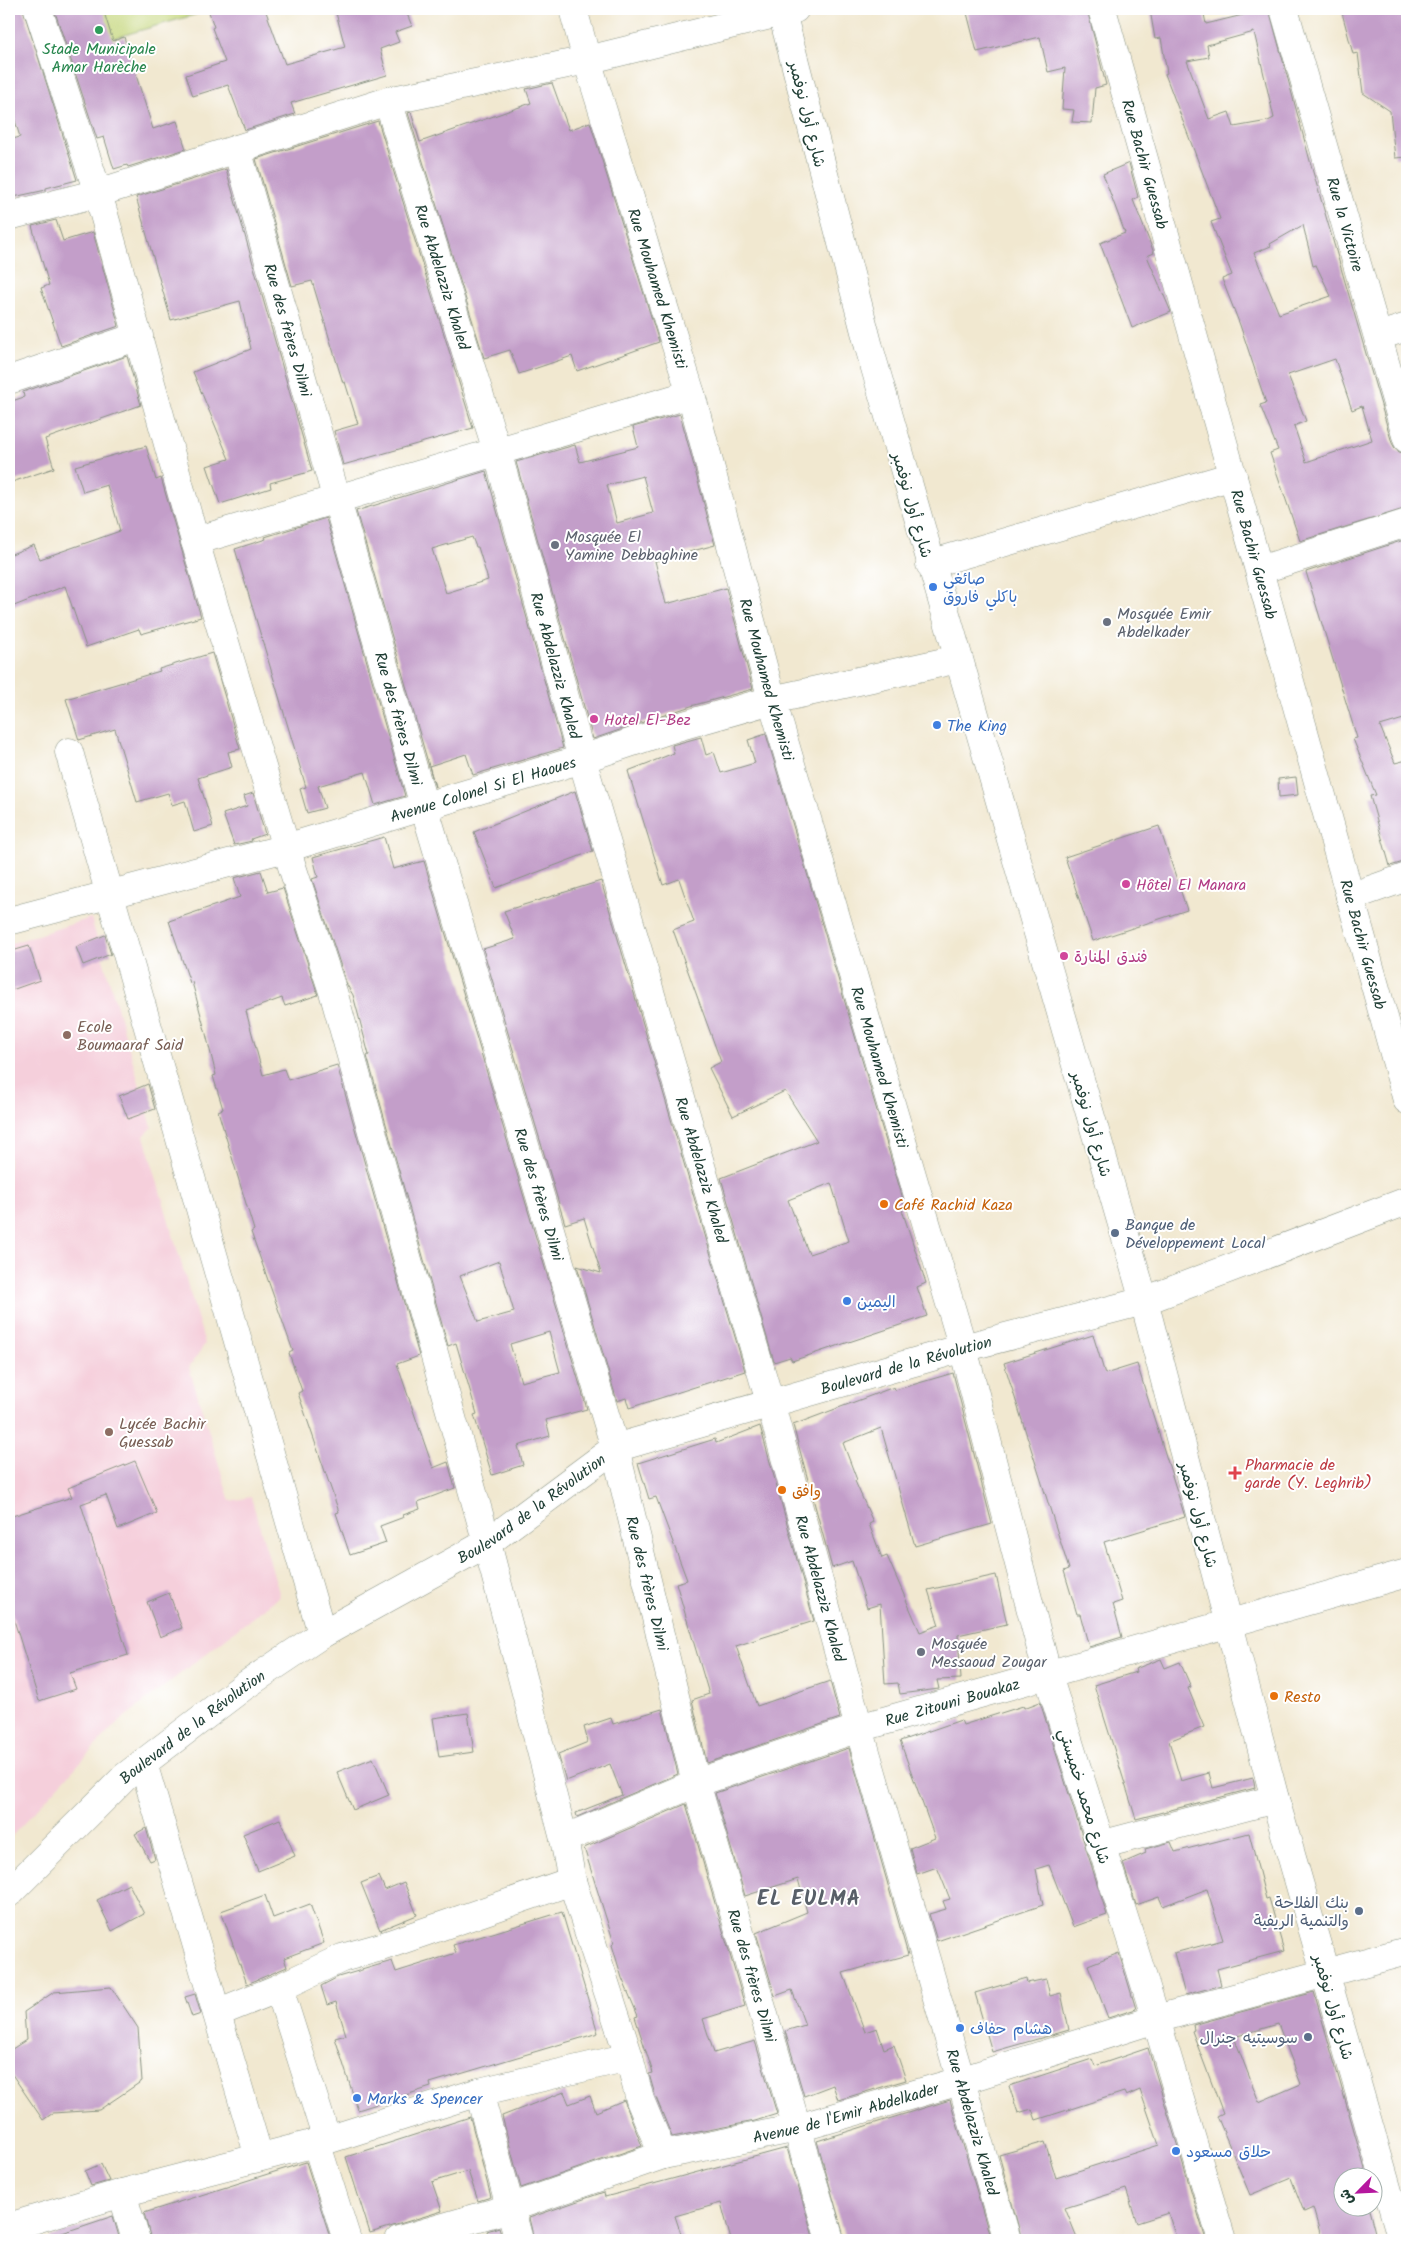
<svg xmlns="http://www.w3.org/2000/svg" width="1416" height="2249" font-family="Kalam,'Playpen Sans Arabic',sans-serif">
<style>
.built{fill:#f5cfdb}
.green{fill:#c3d578;stroke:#718956}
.building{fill:#c39ec9;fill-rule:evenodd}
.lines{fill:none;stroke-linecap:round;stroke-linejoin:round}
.minor-casing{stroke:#889282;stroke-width:29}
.major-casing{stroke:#889282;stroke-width:29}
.minor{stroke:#fff;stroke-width:28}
.major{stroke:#fff;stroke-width:28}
.leisure-dot{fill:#2e9e5b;stroke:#fff;stroke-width:2}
.worship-dot{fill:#6b7280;stroke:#fff;stroke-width:2}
.shop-dot{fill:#3f7fe0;stroke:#fff;stroke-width:2}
.hotel-dot{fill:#d1479c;stroke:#fff;stroke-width:2}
.education-dot{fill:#8d6e63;stroke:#fff;stroke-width:2}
.food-dot{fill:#e8710a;stroke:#fff;stroke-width:2}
.service-dot{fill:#5c6f8a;stroke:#fff;stroke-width:2}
.health-dot{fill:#e0444e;stroke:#fff;stroke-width:2}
.labels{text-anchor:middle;stroke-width:4;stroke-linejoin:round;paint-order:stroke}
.leisure-label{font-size:16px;fill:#27864d;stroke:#fff}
.street-label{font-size:16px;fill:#1f3d34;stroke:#fff}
.worship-label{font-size:16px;fill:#5b616d;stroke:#fff;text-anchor:start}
.shop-label{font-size:16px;fill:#366cbe;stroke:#fff;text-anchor:start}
.hotel-label{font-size:16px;fill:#b23c85;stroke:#fff;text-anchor:start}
.education-label{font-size:16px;fill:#785e54;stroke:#fff;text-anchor:start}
.food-label{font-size:16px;fill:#c56008;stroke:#fff;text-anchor:start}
.service-label{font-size:16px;fill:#4e5e75;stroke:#fff;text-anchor:end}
.health-label{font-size:16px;fill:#be3a42;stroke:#fff;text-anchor:start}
.district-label{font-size:21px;font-weight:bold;letter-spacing:1px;fill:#585f68;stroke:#fff}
</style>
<rect width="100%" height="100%" fill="#fff"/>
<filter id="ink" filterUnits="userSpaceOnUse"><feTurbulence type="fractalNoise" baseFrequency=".02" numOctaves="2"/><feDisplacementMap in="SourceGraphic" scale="10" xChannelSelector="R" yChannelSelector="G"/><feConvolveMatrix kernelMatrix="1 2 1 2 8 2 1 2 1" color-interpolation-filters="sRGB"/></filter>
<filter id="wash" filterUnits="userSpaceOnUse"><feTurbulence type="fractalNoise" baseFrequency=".0096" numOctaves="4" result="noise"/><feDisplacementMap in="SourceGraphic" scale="20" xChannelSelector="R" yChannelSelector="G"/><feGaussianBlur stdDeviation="1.12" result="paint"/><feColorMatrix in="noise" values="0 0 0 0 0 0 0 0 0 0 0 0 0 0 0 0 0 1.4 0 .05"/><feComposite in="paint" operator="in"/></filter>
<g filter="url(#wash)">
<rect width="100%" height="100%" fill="#f1e8d0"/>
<path class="built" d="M91,918l61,209 -8,9 61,208 -16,23 41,134 21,-4 29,99 -164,128 -107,115v-895z"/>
<path class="green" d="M50,9h165l-150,43z"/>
<g id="blocks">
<path class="building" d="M9,9h14l54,171 -31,8v2l-37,8v-58l11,-3 -11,-36z
M54,9h49l10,32 11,-4 29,92 24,-8 9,28 -58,18 -1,-2 -13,4 -10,-32 -7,2z
M208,9h57l20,55 60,-17 -10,-38h70l7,17 -17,6 4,10 -19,7 7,26 -96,28 4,11 -50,16 -17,-45 -35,11 -7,-21 39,-13 -13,-34 2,-1z
M966,9h121l19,76 -11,3 -3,35 -20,-1 2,-12 -12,-1 3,-41 -17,4 -8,-35 -63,15z
M1160,9h43l3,15 45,-11 -1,-4h19l44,163 79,271 4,7 7,4 4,16v38l-107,33 -30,-88 8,-3 -18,-45 6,-2 -26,-78 -18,-46 10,-4 -21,-53 9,-3 -55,-145 2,-1 -6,-35 -6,1 -5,-29zM1254,32l20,86 -6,3 -34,6 -5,-15 -20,7 -22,-58 22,-4 -2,-12zM1303,225l10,41 3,-1 15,31 -52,18 -25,-61 17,-7 -1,-2zM1335,359l17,51 10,-4 10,34 -66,22 -12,-36 12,-5 -18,-46z
M1341,9h66v148l-12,1 -5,-47 -27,-18 -5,-40 -5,1z
M552,83l17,47 21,-8 69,220 -82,29 -5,-15 -53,18 -9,-24 -26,8 -76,-245 3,-1 9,30 111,-39 -5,-14z
M378,121l95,307 -130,37 -9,-34 24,-7 -13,-42 -2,1 -31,-102 -20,5 -36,-127z
M1129,163l9,34 -5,3 21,53 -7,3 24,56 -39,16 -32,-85 25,-10 -22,-59z
M226,169l86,302 -42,12 1,5 -51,16 -13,-38 22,-7 -36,-87 58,-23 -11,-48 -69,19 -35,-123z
M56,220l7,21 30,-9 26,94 -58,20 -20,-58 8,-3 -17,-59z
M127,356l14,49 -96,34 9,29 -45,15v-81l15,-5 -1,-5z
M680,414l35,131 -60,16 11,43 60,-16 27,101 -62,17 -98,33 -77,-277 59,-17 5,17 58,-15 -5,-20zM643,476l10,37 -36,10 -10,-38z
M146,446l10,34 5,-2 40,139 -60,17 -2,-5 -53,18 -21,-61 -56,22v-53l25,-10 6,14 80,-28 -13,-46 -24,7 -8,-26z
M486,471l77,277 -90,27 -7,-21 -37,12 6,21 -79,-276zM472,537l4,10h2l10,33 -42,13 -14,-44z
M326,518l79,278 -30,9 -10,-33 -47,14 7,22 -18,5 -7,-24 6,-2 -71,-238 31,-10 -1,-2z
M1407,539v179l-27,8 15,37 12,-3v101l-17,5 -20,-70 6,-1 -23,-56 4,-1 -51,-166z
M212,653l28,96 -12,3 4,15 -34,11 15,48 -19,6 -9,-31 -13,4 -4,-12 -31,9 -22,-73 -36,11 -13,-41 94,-28 -1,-2z
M766,734l139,472 -4,1 25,76 -9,4 10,29 -135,45 -2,-4 -16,5 -53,-184 96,-37 -32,-50 -52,25 -24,-48 12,-6 -48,-132 21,-8 -15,-43 -16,6 -35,-114 46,-18 -2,-8 29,-8 5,18 8,-3 7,21 34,-10 -7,-23zM831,1183l18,58 -40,13 -21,-54z
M1296,777l2,18 -19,2 -1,-18z
M575,791l18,60 -97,37 -22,-56z
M253,793l12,41 -14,5 1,2 -18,4 -11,-31 24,-8 -3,-10z
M1159,826l28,84 -94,31 -28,-84z
M384,837l9,32 31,-8 163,548 -41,11 4,16 -32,10 5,19 -31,10 -18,-60 3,-1 -21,-71 -8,3 -81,-290 2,-1 -16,-60 -6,-10 -35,-106 6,-2 -5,-20zM499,1261l15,51 -36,10 -18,-46zM549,1332l11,40 -39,10 -11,-38z
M261,871l7,21 15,-4 35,107 -33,11 -3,-8 -36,13 17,64 21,-6 4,11 49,-15 82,291 -22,8 36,104 15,-6 7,26 -37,14 2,7 -17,6 1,2 -24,9 6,17 -36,12 -14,-42 3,-1 -41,-119 4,-2 -13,-38 4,-2 -42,-119 3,-2 -36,-119 5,-2 -10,-33 3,-1 -10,-41 -14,-52 -2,1 -21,-62 71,-24 -6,-19z
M601,881l144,490 -116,37 -3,-10 -9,3 -40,-135 24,7 -17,-55 -19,6 -82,-275 32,-10 -11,-28z
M105,935l6,19 -28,11 -7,-18z
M29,946l11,34 -31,11v-39z
M148,1084l7,25 -27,10 -9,-23z
M1093,1335l12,39 32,-10 48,153 -81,25 18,59 -9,3 9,33 -33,10 -9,-33h-3l-13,-43 5,-2 -65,-206z
M953,1373l39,151 -77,22 -34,-118 -38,15 14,37 -2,1 18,41 -4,2 13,34 5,-2 33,76 19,-7 -11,-35 68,-15 11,49 -49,11 3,44 -24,1 2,9 -39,5 -2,-11 -13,1 -5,-80 -13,4 -15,-47 -20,7 -39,-143 101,-38 1,3z
M760,1426l54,195 -78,25 21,60 73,-25 10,37 -133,45 -15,-63 17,-6 -33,-111 11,-3 -31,-83 -7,2 -11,-36 77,-24 1,4z
M135,1461l22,52 -39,16 -12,-34 -25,9 47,151 -58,18 6,16 -37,12 -30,-97v-87l63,-20 -4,-9z
M169,1593l13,35 -22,9 -13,-35z
M1161,1659l4,9 15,-6 11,25 -3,1 16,39 -35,14 12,40 28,-8 4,15 40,-10 2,10 -119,31 -42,-134 42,-13 -1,-3z
M1040,1702l67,213 -34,12 -24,-62 -13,4 7,36 -106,36 -8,-27 17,-5 -3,-8 7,-2 -13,-32 -20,7 -7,-26 25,-10 -35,-97 61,-21 2,5 60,-19 1,2z
M662,1709l16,65 -101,43 -1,-4 46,-18 -12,-31 -44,17 -8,-27 30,-12 -4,-15 27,-9 2,6z
M468,1713l6,39 -35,5 -6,-39z
M849,1748l59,207 -65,18 22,59 12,-4 7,21 10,-4 12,35 -68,20 -5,-15 -29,11 -19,-65 20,-6 -13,-35 -17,6 -19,-63 51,-21 -9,-33 -53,17 -30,-103z
M373,1758l16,37 -36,15 -16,-38z
M686,1804l59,202 -42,13 11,34 41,-12 22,73 -22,7 -83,16 -17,-42 -6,-21 4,-1 -18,-56 3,-1 -16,-38 -10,-33 2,-2 -30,-95z
M280,1819l15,37 -37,15 -15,-37z
M146,1828l9,31 -5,2 -15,-27z
M1249,1833l17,66 3,-1 15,53 -67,18 4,16 -36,10 -11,-42 49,-13 -16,-51 -44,17 -4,-9 -23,8 -13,-42 23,-10 -1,-4 26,-7 4,10z
M379,1876l6,14 19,-8 13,33 -37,15 -19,-47z
M129,1884l15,30 -32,17 -15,-31z
M265,1895l8,23 37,-14 14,39 -40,15 3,9 -40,17 -26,-73z
M562,1912l36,121 -168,50 1,4 -73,23 -23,-72 11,-3 -10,-33 -9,3 -6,-19 17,-9 54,-16 4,11 60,-19 -3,-8z
M1119,1953l17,56 -28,9 -20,-53z
M1026,1978l1,5 19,-4 4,17 11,-3 8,37 -77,22 -17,-59z
M111,1987l27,41 4,53 -43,29 -46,3 -10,7 -34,-50v-19l17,-11 -2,-28 30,-20z
M1314,1992l53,184h-23v30h24l9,34h-55l-9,-32 -9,4 -13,-34 -41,17 -33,-79 6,-3 -31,-82 2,-1 -1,-5zM1278,2024l23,60 -42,18 -25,-65z
M195,1994l6,20 -9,3 -7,-20z
M1148,2048l58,192h-29l-9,-27 -31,10 -11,-34 -61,19 13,32h-56l-23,-85 46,-13 11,36 103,-33 -19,-55 -14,6 -2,-4 -88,28 -4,-11 -14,4 -9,-27 83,-27 3,7z
M564,2092l5,12 21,-8 6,16 28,-12 18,46 -121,42 -19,-72z
M950,2100l41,140h-146l-28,-99z
M470,2117l21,80 -13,4 -10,-30 -36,11 10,29 -72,22 -24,-76z
M787,2148l27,92h-83l-10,-37 -46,13 8,24h-149l-5,-22 75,-26 1,5z
M306,2162l25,78h-180l-7,-27z
M101,2164l8,17 -18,5 -6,-15z
M113,2216l7,24h-69l-1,-3z
M499,2227l4,13h-13l-3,-9z"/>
</g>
</g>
<g filter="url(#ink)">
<use href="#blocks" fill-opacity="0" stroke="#889282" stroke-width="1"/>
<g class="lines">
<g class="minor-casing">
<g id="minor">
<path d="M38,9l60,184 97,348 91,307 48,147 153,548 77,296 8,42 57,176 11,43 23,55"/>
<path id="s1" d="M573,9l14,51 104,334 81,306 191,648 85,328 108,343 66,221"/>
<path id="s2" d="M1102,9l305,1091"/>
<path id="s3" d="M1284,9l123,430"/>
<path id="s4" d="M388,101l109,350 85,308 188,643 89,326 148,512"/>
<path id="s5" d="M237,149l187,657 191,642 81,335 134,457"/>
<path d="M9,216l89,-23 290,-92 199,-41 208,-51"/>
<path d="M1379,336l28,-9"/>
<path d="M9,380l130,-44"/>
<path d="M195,541l496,-147"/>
<path d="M930,564l303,-88"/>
<path d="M1260,570l147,-47"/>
<path d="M69,752l253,882"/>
<path d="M1350,897l57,-20"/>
<path d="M143,1763l116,394"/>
<path id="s6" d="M564,1839l132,-56 163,-55 548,-155"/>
<path d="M1100,1845l175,-46"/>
<path d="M279,1988l48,152"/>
<path d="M217,2013l62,-25 63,-30 39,-11 191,-66"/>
<path d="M479,2092l40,148"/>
<path d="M316,2142l31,98"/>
<path d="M122,2193l14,47"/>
<path d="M9,2227l113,-34 205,-53 152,-48 150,-35"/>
<path id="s7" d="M399,2240l111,-32 153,-53 135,-27 162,-47 196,-62 251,-68"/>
</g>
</g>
<g class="major-casing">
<g id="major">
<path d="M781,9l88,338 275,954 131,498 127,441"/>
<path id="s8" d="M9,921l277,-73 296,-89 95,-32 95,-27 186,-41"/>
<path id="s9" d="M9,1893l117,-117 117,-89 79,-53 165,-91 128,-95 348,-100 181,-47 263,-100"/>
</g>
</g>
<use href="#minor" class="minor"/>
<use href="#major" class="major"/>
</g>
</g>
<circle class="leisure-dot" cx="99" cy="30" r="5"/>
<g class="worship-dot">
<circle cx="555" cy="545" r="5"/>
<circle cx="1107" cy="622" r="5"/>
<circle cx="921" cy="1652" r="5"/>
</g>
<g class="shop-dot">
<circle cx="933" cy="587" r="5"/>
<circle cx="937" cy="725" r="5"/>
<circle cx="847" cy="1301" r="5"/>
<circle cx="960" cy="2028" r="5"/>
<circle cx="357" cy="2098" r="5"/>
<circle cx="1176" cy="2151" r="5"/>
</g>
<g class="hotel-dot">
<circle cx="594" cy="719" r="5"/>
<circle cx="1126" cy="884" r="5"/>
<circle cx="1064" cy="956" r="5"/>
</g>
<g class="education-dot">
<circle cx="67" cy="1035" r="5"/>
<circle cx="109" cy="1432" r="5"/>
</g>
<g class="food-dot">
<circle cx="884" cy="1204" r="5"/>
<circle cx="782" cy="1490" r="5"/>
<circle cx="1274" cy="1696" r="5"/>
</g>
<g class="service-dot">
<circle cx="1115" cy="1233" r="5"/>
<circle cx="1359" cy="1911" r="5"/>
<circle cx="1308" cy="2037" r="5"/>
</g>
<path class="health-dot" d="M1232.5 1465.5h5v5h5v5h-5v5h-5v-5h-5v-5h5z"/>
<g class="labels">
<g class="leisure-label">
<text x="99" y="54">Stade Municipale<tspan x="99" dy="18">Amar Harèche</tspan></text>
</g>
<g class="street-label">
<text transform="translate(808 114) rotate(76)" y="6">شارع أول نوفمبر</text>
<text dy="6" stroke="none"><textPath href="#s2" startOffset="161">Rue Bachir Guessab</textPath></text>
<text dy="6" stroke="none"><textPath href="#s3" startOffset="224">Rue la Victoire</textPath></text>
<text dy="6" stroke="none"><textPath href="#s4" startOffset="184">Rue Abdelazziz Khaled</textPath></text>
<text dy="6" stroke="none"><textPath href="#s1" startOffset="292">Rue Mouhamed Khemisti</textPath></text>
<text dy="6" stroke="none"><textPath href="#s5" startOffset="188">Rue des frères Dilmi</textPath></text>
<text transform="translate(913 505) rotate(74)" y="6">شارع أول نوفمبر</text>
<text dy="6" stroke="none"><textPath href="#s2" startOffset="566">Rue Bachir Guessab</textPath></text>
<text dy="6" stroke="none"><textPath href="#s4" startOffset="589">Rue Abdelazziz Khaled</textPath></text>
<text dy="6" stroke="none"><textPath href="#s1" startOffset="698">Rue Mouhamed Khemisti</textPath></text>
<text dy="6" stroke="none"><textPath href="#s5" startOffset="592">Rue des frères Dilmi</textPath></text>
<text dy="6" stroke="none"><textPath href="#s8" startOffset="492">Avenue Colonel Si El Haoues</textPath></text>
<text dy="6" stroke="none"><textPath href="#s2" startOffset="971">Rue Bachir Guessab</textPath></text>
<text dy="6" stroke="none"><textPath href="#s1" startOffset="1102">Rue Mouhamed Khemisti</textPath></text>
<text transform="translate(1092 1124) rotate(74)" y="6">شارع أول نوفمبر</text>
<text dy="6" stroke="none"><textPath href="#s4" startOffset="1114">Rue Abdelazziz Khaled</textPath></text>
<text dy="6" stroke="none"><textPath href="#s5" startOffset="1088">Rue des frères Dilmi</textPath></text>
<text dy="6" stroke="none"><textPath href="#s9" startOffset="1058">Boulevard de la Révolution</textPath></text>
<text dy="6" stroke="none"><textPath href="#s9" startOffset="652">Boulevard de la Révolution</textPath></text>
<text transform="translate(1199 1515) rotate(75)" y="6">شارع أول نوفمبر</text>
<text dy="6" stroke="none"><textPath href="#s5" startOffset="1492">Rue des frères Dilmi</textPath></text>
<text dy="6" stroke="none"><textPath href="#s4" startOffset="1549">Rue Abdelazziz Khaled</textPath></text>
<text dy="6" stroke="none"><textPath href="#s6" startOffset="412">Rue Zitouni Bouakaz</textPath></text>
<text dy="6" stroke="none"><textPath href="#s9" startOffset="248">Boulevard de la Révolution</textPath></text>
<text transform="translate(1085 1796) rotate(73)" y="6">شارع محمد خميستي</text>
<text dy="6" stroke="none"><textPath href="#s5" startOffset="1898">Rue des frères Dilmi</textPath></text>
<text transform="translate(1334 2007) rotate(74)" y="6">شارع أول نوفمبر</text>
<text dy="6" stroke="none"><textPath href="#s7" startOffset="465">Avenue de l'Emir Abdelkader</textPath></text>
<text dy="6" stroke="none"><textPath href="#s4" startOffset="2104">Rue Abdelazziz Khaled</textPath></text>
</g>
<g class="worship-label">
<text x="565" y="542">Mosquée El<tspan x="565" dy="18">Yamine Debbaghine</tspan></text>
<text x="1117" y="619">Mosquée Emir<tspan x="1117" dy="18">Abdelkader</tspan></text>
<text x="931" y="1649">Mosquée<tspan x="931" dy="18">Messaoud Zougar</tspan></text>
</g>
<g class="shop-label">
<text x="943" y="584">صائغي<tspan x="943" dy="18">باكلي فاروق</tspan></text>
<text x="947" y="731">The King</text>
<text x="857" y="1307">اليمين</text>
<text x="970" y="2034">هشام حفاف</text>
<text x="367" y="2104">Marks &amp; Spencer</text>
<text x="1186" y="2157">حلاق مسعود</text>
</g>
<g class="hotel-label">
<text x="604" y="725">Hotel El-Bez</text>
<text x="1136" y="890">Hôtel El Manara</text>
<text x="1074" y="962">فندق المنارة</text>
</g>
<g class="education-label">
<text x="77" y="1032">Ecole<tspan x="77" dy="18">Boumaaraf Said</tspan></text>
<text x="119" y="1429">Lycée Bachir<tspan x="119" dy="18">Guessab</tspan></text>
</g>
<g class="food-label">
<text x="894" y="1210">Café Rachid Kaza</text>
<text x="792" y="1496">وافق</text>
<text x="1284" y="1702">Resto</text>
</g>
<g class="service-label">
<text x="1125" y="1230" text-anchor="start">Banque de<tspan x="1125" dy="18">Développement Local</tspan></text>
<text x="1349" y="1908">بنك الفلاحة<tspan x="1349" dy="18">والتنمية الريفية</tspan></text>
<text x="1298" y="2043">سوسيتيه جنرال</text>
</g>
<g class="health-label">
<text x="1245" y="1470">Pharmacie de<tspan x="1245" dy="18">garde (Y. Leghrib)</tspan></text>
</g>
<g class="district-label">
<text x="809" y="1905">EL EULMA</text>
</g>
</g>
<rect width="1416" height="2249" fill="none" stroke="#fff" stroke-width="30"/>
<g transform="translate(1358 2192) rotate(246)"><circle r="24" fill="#ffffff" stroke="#a5b1ae"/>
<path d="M0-4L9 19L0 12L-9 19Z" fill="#b5179e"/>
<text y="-8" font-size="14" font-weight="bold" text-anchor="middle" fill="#1f3d34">ش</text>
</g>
</svg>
